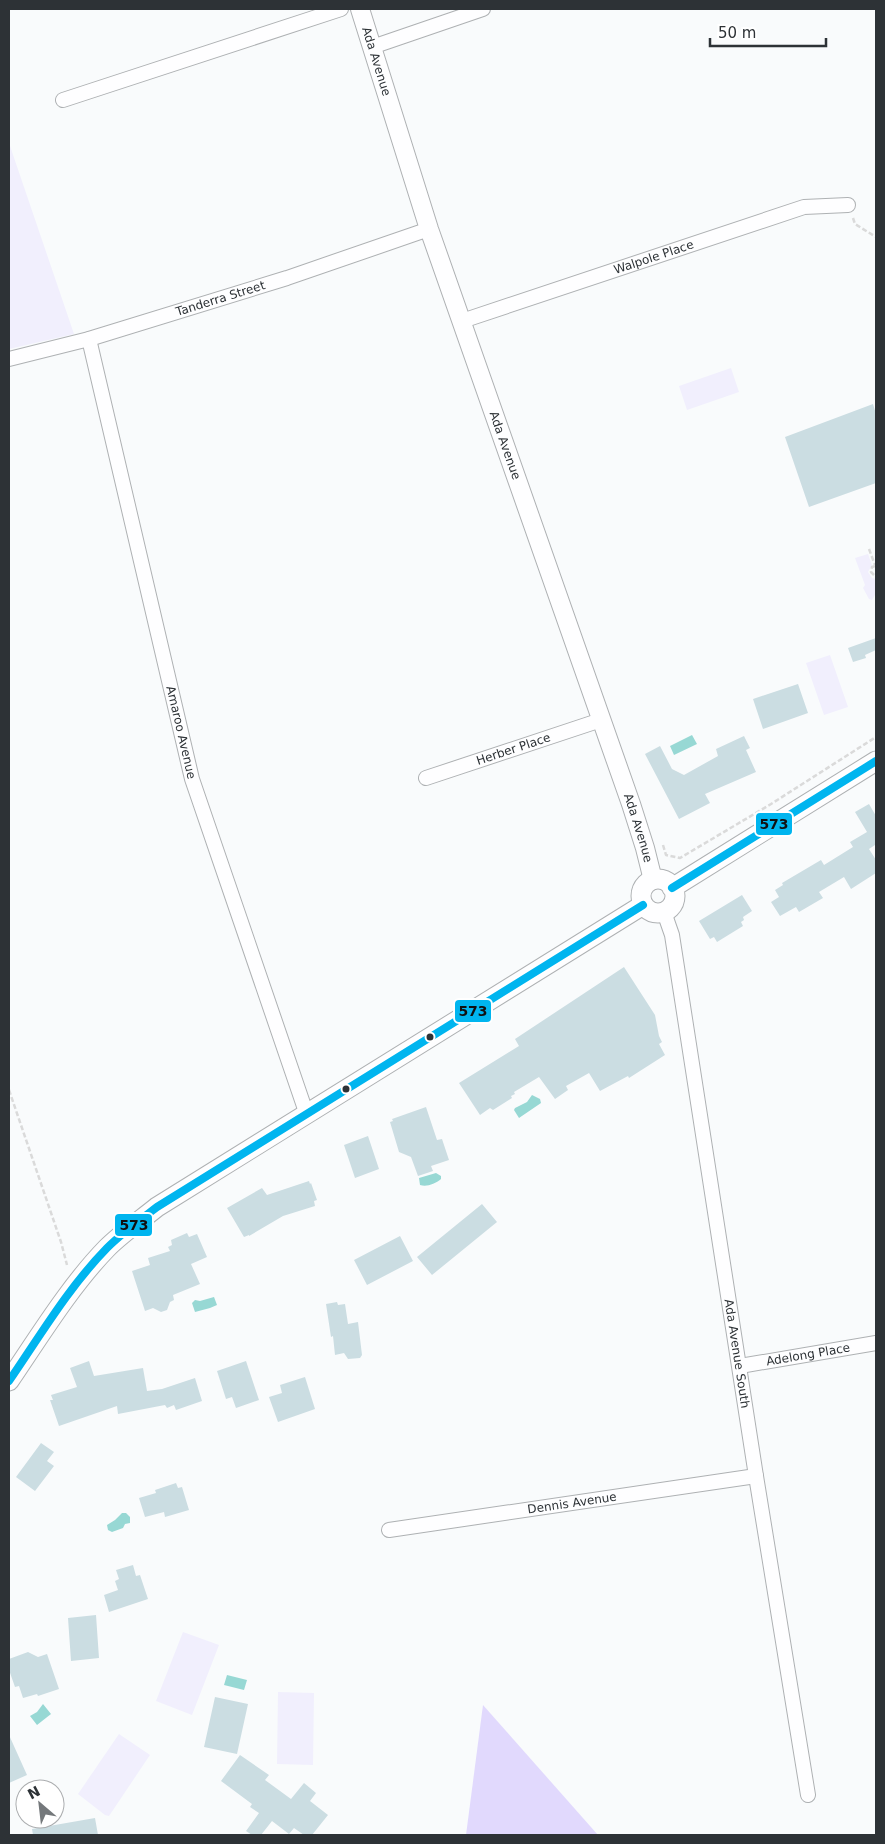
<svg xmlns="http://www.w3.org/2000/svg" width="885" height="1844" font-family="'DejaVu Sans',sans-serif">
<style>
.green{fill:#f1effd}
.forest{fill:#e1d9fd}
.water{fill:#97d8d4}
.building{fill:#cbdde2}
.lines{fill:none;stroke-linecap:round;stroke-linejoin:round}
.minor-casing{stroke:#aeb1b3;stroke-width:16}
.tertiary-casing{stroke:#aeb1b3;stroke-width:20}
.secondary-casing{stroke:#aeb1b3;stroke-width:21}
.path{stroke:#dadada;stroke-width:2.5;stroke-dasharray:5 2.5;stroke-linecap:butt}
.minor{stroke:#fefeff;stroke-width:14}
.tertiary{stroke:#fefeff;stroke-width:18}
.secondary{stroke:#fefeff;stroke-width:19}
.bus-1-casing{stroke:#fff;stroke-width:11}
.bus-1{stroke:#00b5ef;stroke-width:8}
.bus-dot{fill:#2d3236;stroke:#fff;stroke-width:2}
.labels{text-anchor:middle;stroke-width:4.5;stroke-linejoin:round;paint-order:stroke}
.street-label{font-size:12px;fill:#2d3236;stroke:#fff}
.line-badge{stroke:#fff;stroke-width:2}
.pale-badge-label{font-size:14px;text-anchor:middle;font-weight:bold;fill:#111}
</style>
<rect width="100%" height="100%" fill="#f9fbfc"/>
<path class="green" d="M9,143l65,191 -65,15z
M731,368l8,24 -52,18 -8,-24z
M868,554l4,11 -4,7 4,6 4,1v14l-4,7 -3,-1 -6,-11 2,-3 -10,-27z
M830,655l18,52 -24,8 -18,-52z
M183,1632l36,13 -27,70 -36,-14z
M278,1692l36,1 -1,72 -36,-1z
M119,1734l31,21 -41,61 -4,-1 -27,-21z"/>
<path class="forest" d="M483,1705l115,130h-132z"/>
<path class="water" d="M692,735l5,9 -23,11 -4,-9z
M532,1095l8,4 1,4 -22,15 -5,-8 1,-2 12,-6z
M436,1173l5,3v3c-6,5 -14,8 -21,6l-1,-7z
M214,1297l3,8 -7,3 -15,4 -3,-9 3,-3 5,1z
M122,1513h4l4,4v6l-5,1 -2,4 -11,4 -4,-2 -1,-5 8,-5z
M227,1675l20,5 -3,10 -20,-5z
M43,1704l8,10 -14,11 -7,-9 7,-4z"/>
<path class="building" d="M873,404l3,10v69l-67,24 -24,-70z
M876,638v12l-11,5 1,3 -13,4 -5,-14z
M798,684l10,29 -45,16 -10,-30z
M744,736l6,12 -4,2 10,22 -51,22 5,9 -31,16 -34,-65 15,-8 12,23 12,6 34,-19 -2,-7z
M869,804l7,12v31l-1,-2 -6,4 7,11v13l-25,16 -7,-12 -25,15 4,6 -24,14 -3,-5 -16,9 -9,-14 8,-5 -4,-7 8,-5 -1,-2 39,-23 3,5 29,-18 -3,-5 17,-10 -12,-20z
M742,895l10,16 -9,6 1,3 -3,2 2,4 -26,16 -3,-5 -4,2 -11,-18z
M624,967l31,48 4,21 3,6 -3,2 6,11 -36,23 -1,-2 -28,15 -11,-18 -23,13 2,4 -13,9 -16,-22 -25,15 1,2 -4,2 1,2 -19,12 -3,-2 -10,7 -21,-32 60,-37 -4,-7z
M426,1107l11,33 5,-1 7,21 -18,6 2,5 -15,5 -7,-19 -12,-5 -9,-30 3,-1 -1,-2z
M368,1136l11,33 -24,9 -11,-33z
M309,1181l1,3 1,-1 6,17 -3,1 1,5 -32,10 -34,20v-1l-5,2 -17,-29 35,-20 5,7z
M482,1204l15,18 -65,53 -15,-18z
M187,1233l2,4 8,-3 10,23 -16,7 9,20 -27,11 1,5 -4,2 -3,8 -6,2 -8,-4 -8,3 -13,-40 18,-6 -2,-7 22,-7 -2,-4 4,-2 -1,-5z
M400,1236l13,25 -46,24 -13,-25z
M337,1302l1,3 7,-1 3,20 10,-2 4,33 -2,3 -12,1 -4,-6 -9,2 -2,-19 -2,1 -5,-33z
M89,1361l5,15 49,-8 4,23 15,-2 33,-11 7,23 -26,9 -2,-5 -7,3 -2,-3 -47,9 -1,-8 -58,20 -9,-26h3l-2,-5 26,-8 -7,-19z
M246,1361l13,39 -23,8 -4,-11 -6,2 -9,-28z
M305,1377l10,32 -37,13 -9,-25 13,-4 -2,-8z
M41,1443l13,9 -7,9 7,5 -19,25 -19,-14z
M176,1483l2,5 4,-1 7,23 -24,7 -1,-5 -19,5 -6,-19 17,-5 -1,-3z
M133,1565l3,11 4,-1 8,24 -39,13 -5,-17 14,-5 -3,-9 4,-2 -3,-9z
M96,1615l3,43 -28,3 -3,-43z
M28,1652l10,5 9,-3 12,35 -21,7 -1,-2 -14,4 -4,-12 -4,1 -6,-17v-11z
M215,1697l33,7 -11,50 -33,-7z
M9,1735l18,40 -18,8z
M240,1755l29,20 -4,5 26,19 13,-16 12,10 -6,8 18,14 -16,20h-8l-10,-7 -5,6 -17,-13 -11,14h-9l-6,-4 13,-18 -9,-6 2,-3 -31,-23z
M95,1818l3,17h-65l-1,-6z"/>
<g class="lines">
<g class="minor-casing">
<g id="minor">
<path d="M372,47l111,-38"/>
<path d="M63,100l278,-91"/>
<path id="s1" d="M462,321l342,-114 44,-2"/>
<path id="s2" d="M89,339l103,440 115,336"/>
<path id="s3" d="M9,359l80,-20 198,-61 142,-49"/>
<path id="s4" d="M426,778l175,-58"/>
<path id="s5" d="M664,912l8,23 84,541 52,319"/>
<path id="s6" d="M740,1366l136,-23"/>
<path id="s7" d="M389,1530l367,-54"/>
</g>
</g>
<g class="tertiary-casing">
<g id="tertiary">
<path id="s8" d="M360,9l69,220 202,575 14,44 8,32"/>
</g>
</g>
<g class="secondary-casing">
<path id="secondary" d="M641 896a17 17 0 1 1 34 0a17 17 0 1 1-34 0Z
M672,888l204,-127
M9,1381c30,-44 61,-95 98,-133 15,-15 34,-28 50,-41l486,-302"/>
</g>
<path class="path" d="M853,218l2,6 21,13
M869,549l6,16
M875,566l-3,1 -1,5 5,5
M663,845l3,10 14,3 91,-54 105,-67
M9,1090l52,152 6,23"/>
<use href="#minor" class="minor"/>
<use href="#tertiary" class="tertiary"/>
<use href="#secondary" class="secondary"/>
<g class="bus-1-casing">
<path id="bus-1" d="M672,888l204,-127
M9,1381c31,-45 59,-93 98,-133 15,-15 33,-28 50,-41l486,-302"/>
</g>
<use href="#bus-1" class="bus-1"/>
</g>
<g class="bus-dot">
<circle cx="430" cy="1037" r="4.5"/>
<circle cx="346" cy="1089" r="4.5"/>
</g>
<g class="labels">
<g class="street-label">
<text dy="4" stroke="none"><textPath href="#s8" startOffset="55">Ada Avenue</textPath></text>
<text dy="4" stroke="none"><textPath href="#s1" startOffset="202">Walpole Place</textPath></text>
<text dy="4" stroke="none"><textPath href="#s3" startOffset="220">Tanderra Street</textPath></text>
<text dy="4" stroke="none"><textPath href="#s8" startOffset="460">Ada Avenue</textPath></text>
<text dy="4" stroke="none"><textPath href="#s2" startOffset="404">Amaroo Avenue</textPath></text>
<text dy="4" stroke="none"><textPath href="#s4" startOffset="92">Herber Place</textPath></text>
<text dy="4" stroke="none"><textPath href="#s8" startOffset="865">Ada Avenue</textPath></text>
<text dy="4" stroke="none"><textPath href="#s5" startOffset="448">Ada Avenue South</textPath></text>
<text dy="4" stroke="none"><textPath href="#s6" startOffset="69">Adelong Place</textPath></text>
<text dy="4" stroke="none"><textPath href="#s7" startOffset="185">Dennis Avenue</textPath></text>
</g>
</g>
<g class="line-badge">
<rect x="755" y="812" width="38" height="24" rx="5" fill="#00b5ef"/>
<rect x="454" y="999" width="38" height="24" rx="5" fill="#00b5ef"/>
<rect x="114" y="1213" width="39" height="24" rx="5" fill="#00b5ef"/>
</g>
<g class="pale-badge-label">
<text x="774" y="829">573</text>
<text x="473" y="1016">573</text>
<text x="134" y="1230">573</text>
</g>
<rect width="885" height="1844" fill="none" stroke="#2d3236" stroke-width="20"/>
<g transform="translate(40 1804) rotate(332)"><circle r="24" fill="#ffffff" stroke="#abadaf"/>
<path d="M0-4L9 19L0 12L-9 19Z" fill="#74787b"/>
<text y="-8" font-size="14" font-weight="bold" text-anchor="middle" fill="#2d3236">N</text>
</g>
<path d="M710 38v8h116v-8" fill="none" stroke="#2d3236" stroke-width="2.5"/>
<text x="718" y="38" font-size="15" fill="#2d3236" stroke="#ffffff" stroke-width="4" paint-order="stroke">50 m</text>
</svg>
